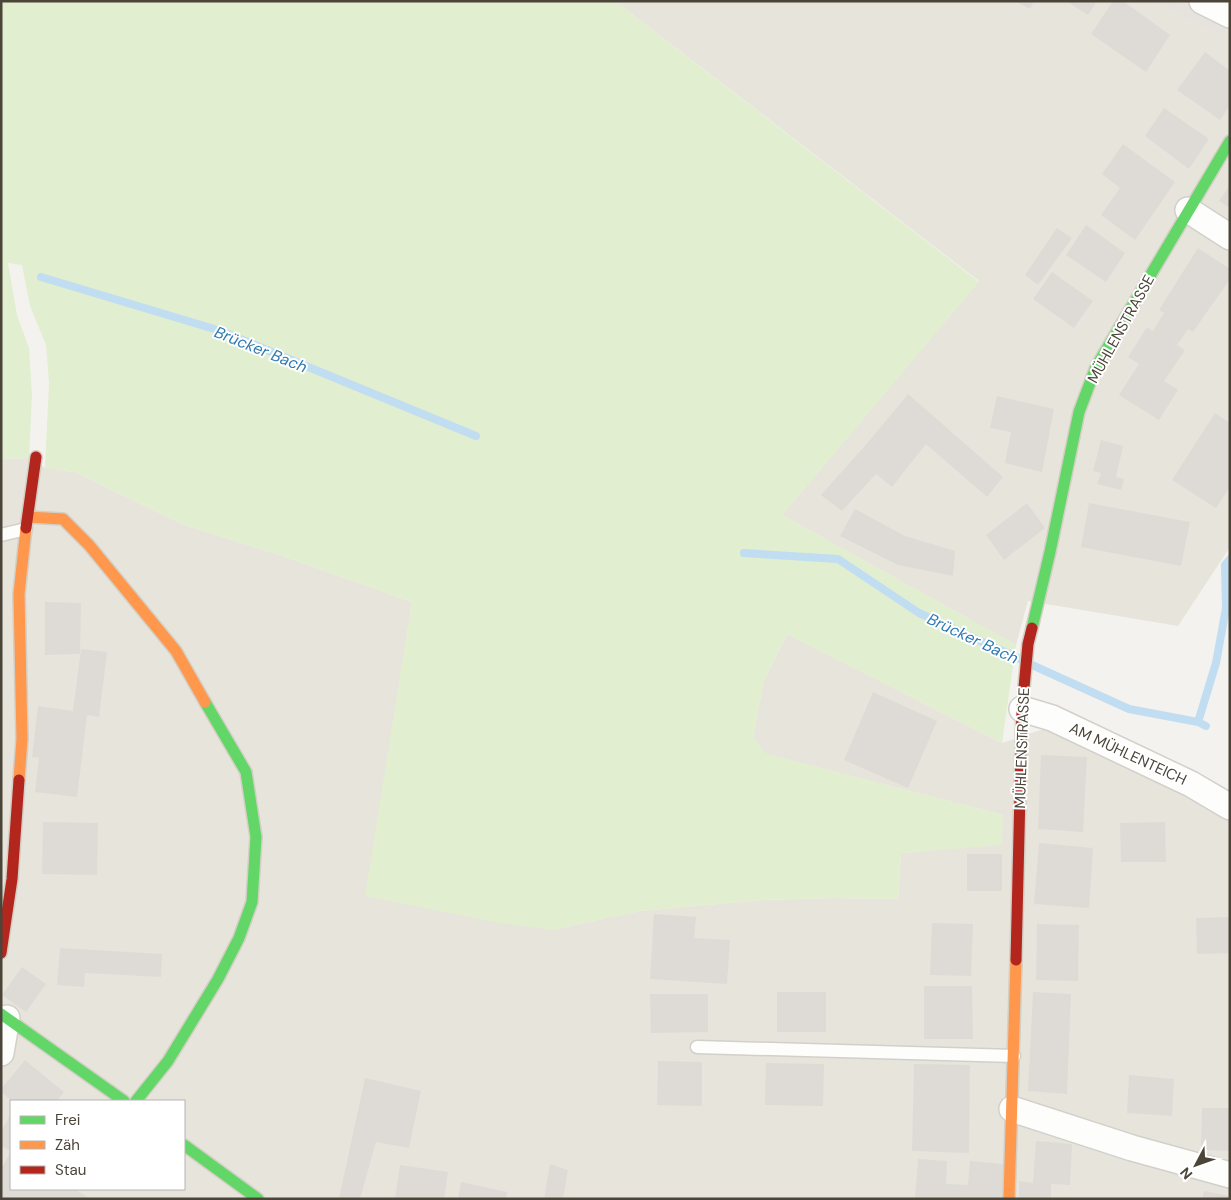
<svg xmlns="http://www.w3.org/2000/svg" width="1231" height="1200" font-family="'DM Sans',sans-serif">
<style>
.residential{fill:#e7e4dc;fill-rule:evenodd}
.green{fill:#e1eecf}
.parking{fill:#e6e3df}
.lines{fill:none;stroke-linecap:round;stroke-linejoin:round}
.stream{stroke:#c0ddf1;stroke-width:8}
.building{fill:#dedbd6}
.lane-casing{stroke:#d2d0cb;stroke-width:15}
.street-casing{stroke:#d2d0cb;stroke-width:28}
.fast-casing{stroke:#d3cfc5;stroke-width:14}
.slow-casing{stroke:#d3cfc5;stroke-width:14}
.jam-casing{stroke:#d3cfc5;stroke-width:14}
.lane{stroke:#fdfdfc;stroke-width:12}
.street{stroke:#fdfdfc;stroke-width:25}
.fast{stroke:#63d668;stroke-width:11}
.slow{stroke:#ff974d;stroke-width:11}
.jam{stroke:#b3261e;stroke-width:11}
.labels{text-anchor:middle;stroke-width:4;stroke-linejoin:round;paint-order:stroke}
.street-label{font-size:15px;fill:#4b4439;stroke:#fff}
.water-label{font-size:16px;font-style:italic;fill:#2e7ab2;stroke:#fff}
</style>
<rect width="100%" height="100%" fill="#f4f2ee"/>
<path class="residential" d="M615,1h615v546l-52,79 -150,-25 -12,44 -234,-130 197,-234z
M29,458l16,10 30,4 109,53 96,30 132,47 -46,294 186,34 88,-19 123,-11 69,-2 66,1 3,-46 100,-9 2,-29 -237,-61 -13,-16 11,-58 23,-46 215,109 48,-16 180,89v383h-1229v-740zM11,1101h173v88h-173z"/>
<path class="green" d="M1,1h614l364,281 -197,233 234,130 -14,98 -215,-109 -23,46 -11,58 14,16 236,61 -1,30 -101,8 -3,46 -66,-1 -69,2 -123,11 -88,19 -53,-7 -134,-27 47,-294 -132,-47 -96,-30 -109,-53 -30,-4 4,-85 -3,-38 -16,-39 -8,-41 -14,-2 9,52 12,33 3,47 -3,63 -28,1z"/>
<path class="parking" d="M1153,1h22l51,25 -5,8z"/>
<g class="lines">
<path class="stream" d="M41,277l180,54 255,105
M744,553l94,6 81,54 103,47
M1032,665l97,44 69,13 8,4
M1198,722l18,-59 10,-55 -1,-43 5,-6"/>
</g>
<path class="building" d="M1015,1h19l-4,8z
M1066,1h31l-9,14z
M1113,1h10l47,34 -24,37 -55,-38z
M1205,52l25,19v34l-10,15 -43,-30z
M1164,108l45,31 -20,30 -44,-33z
M1123,144l52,38 -40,58 -34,-25 19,-27 -18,-14z
M1230,185v23l-11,-7z
M1086,225l39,28 -19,29 -40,-27z
M1057,228l15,10 -34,47 -13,-10z
M1198,248l32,21v10l-37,53 -5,-3 -11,16 8,5 -21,31 14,9 -19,30 -40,-25 20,-31 -11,-7 19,-30 6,4 11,-18 -5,-3z
M1052,272l41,29 -19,27 -41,-29z
M908,394l95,83 -16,20 -61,-53 -34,43 -16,-13 -34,37 -21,-16 49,-55z
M997,396l57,13 -12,63 -37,-9 6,-31 -21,-4z
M1215,413l15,10v64l-14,21 -44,-28z
M1101,440l22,6 -7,31 8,2 -3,11 -24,-6 4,-11 -8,-2z
M1027,503l18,25 -41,32 -18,-25z
M1089,503l101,19 -9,44 -100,-19z
M855,509l50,27 50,15 -2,25 -55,-11 -58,-29z
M45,602l36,1 -1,51 -35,1z
M81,649l26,3 -8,65 -12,-2 -10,82 -42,-5 4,-34 -7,-1 6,-51 35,5z
M873,692l64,29 -29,67 -64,-28z
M1041,755l46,2 -4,75 -45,-3z
M43,822l55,1 -1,52 -55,-1z
M1165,822l1,40h-45l-1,-39z
M1039,843l54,5 -4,60 -55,-4z
M967,854h35v37h-35z
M654,914l42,3 -2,21 36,2 -3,44 -77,-5z
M1230,917v36l-33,1 -1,-36z
M932,923l41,1 -2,52 -41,-1z
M1037,924l42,1 -1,56 -42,-1z
M60,948l102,6 -1,23 -76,-4 -1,14 -27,-2z
M22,967l24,17 -20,28 -24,-17z
M924,986h48l1,53h-49z
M777,992h49v40h-49z
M1033,992l38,2 -4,100 -39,-3z
M650,994h58v38l-57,1z
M25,1060l39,32 -7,9h-45l-11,-9v-3z
M658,1061l44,1v44l-45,-1z
M766,1063l58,1 -1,42 -58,-1z
M914,1064l56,1 -1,88 -57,-2z
M1129,1075l45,4 -2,37 -45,-3z
M365,1078l56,13 -12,57 -33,-6 -16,57h-21z
M1202,1108h28v43l-29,-1z
M11,1113v38l-10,-5v-14z
M1036,1141l36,3 -2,41 -19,-1v15h-32v-18l14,2z
M11,1151v38h63l17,10h-90v-30z
M918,1159l29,2 -1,23 22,1 2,-24 34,3 -2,35h-87z
M550,1164l18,6 -5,29h-19z
M400,1165l48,7 -4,27h-49z
M461,1182l46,10 -1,7h-48z
M1204,1191l26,5v3h-28z"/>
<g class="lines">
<g class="lane-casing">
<path id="lane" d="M1,535l25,-6
M697,1047l317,9"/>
</g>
<g class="street-casing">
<path id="street" d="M1202,1l28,14
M1188,210l42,27
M1022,709l30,9 139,66 39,23
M1,1053l6,-35
M1012,1109l120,39 98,27"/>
</g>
<g class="fast-casing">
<path id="fast" d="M1032,628l18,-76 29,-140 17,-45 134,-226
M1,1014l123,87
M136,1101l32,-40 50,-82 21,-41 13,-36 4,-65 -10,-65 -41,-70
M184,1145l74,54"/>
</g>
<g class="slow-casing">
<path id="slow" d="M28,517l35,2 26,26 87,106 29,51
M19,780l3,-41 -3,-145 7,-66
M1009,1199l7,-239"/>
</g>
<g class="jam-casing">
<path id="jam" d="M26,528l10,-71
M1,953l11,-74 7,-99
M1016,960l6,-251 6,-65 4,-16"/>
</g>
<use href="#lane" class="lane"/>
<use href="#street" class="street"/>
<use href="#fast" class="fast"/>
<use href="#slow" class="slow"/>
<use href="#jam" class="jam"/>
</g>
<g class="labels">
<g class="street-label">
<text transform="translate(1121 329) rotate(-61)" y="5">MÜHLENSTRASSE</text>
<text transform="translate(1022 748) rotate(-88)" y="5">MÜHLENSTRASSE</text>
<text transform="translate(1128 754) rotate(25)" y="5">AM MÜHLENTEICH</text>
</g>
<g class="water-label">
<text transform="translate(261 349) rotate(22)" y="6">Brücker Bach</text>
<text transform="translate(973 638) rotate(25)" y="6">Brücker Bach</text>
</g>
</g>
<rect width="1231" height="1200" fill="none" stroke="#4b4439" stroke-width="5"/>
<rect x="10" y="1100" width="175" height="90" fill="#ffffff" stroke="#b7b4b0"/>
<rect x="20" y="1116" width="25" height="8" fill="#63d668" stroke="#b7b4b0"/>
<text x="55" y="1125" font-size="15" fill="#4b4439">Frei</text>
<rect x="20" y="1141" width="25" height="8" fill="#ff974d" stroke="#b7b4b0"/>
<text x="55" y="1150" font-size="15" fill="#4b4439">Zäh</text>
<rect x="20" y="1166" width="25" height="8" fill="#b3261e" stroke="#b7b4b0"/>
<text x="55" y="1175" font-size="15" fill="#4b4439">Stau</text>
<g transform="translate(1196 1165) rotate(229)" stroke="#ffffff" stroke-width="4" paint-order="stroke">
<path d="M0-4L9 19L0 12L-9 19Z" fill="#4b4439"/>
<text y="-8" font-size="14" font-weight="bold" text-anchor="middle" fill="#4b4439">N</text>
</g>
</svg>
